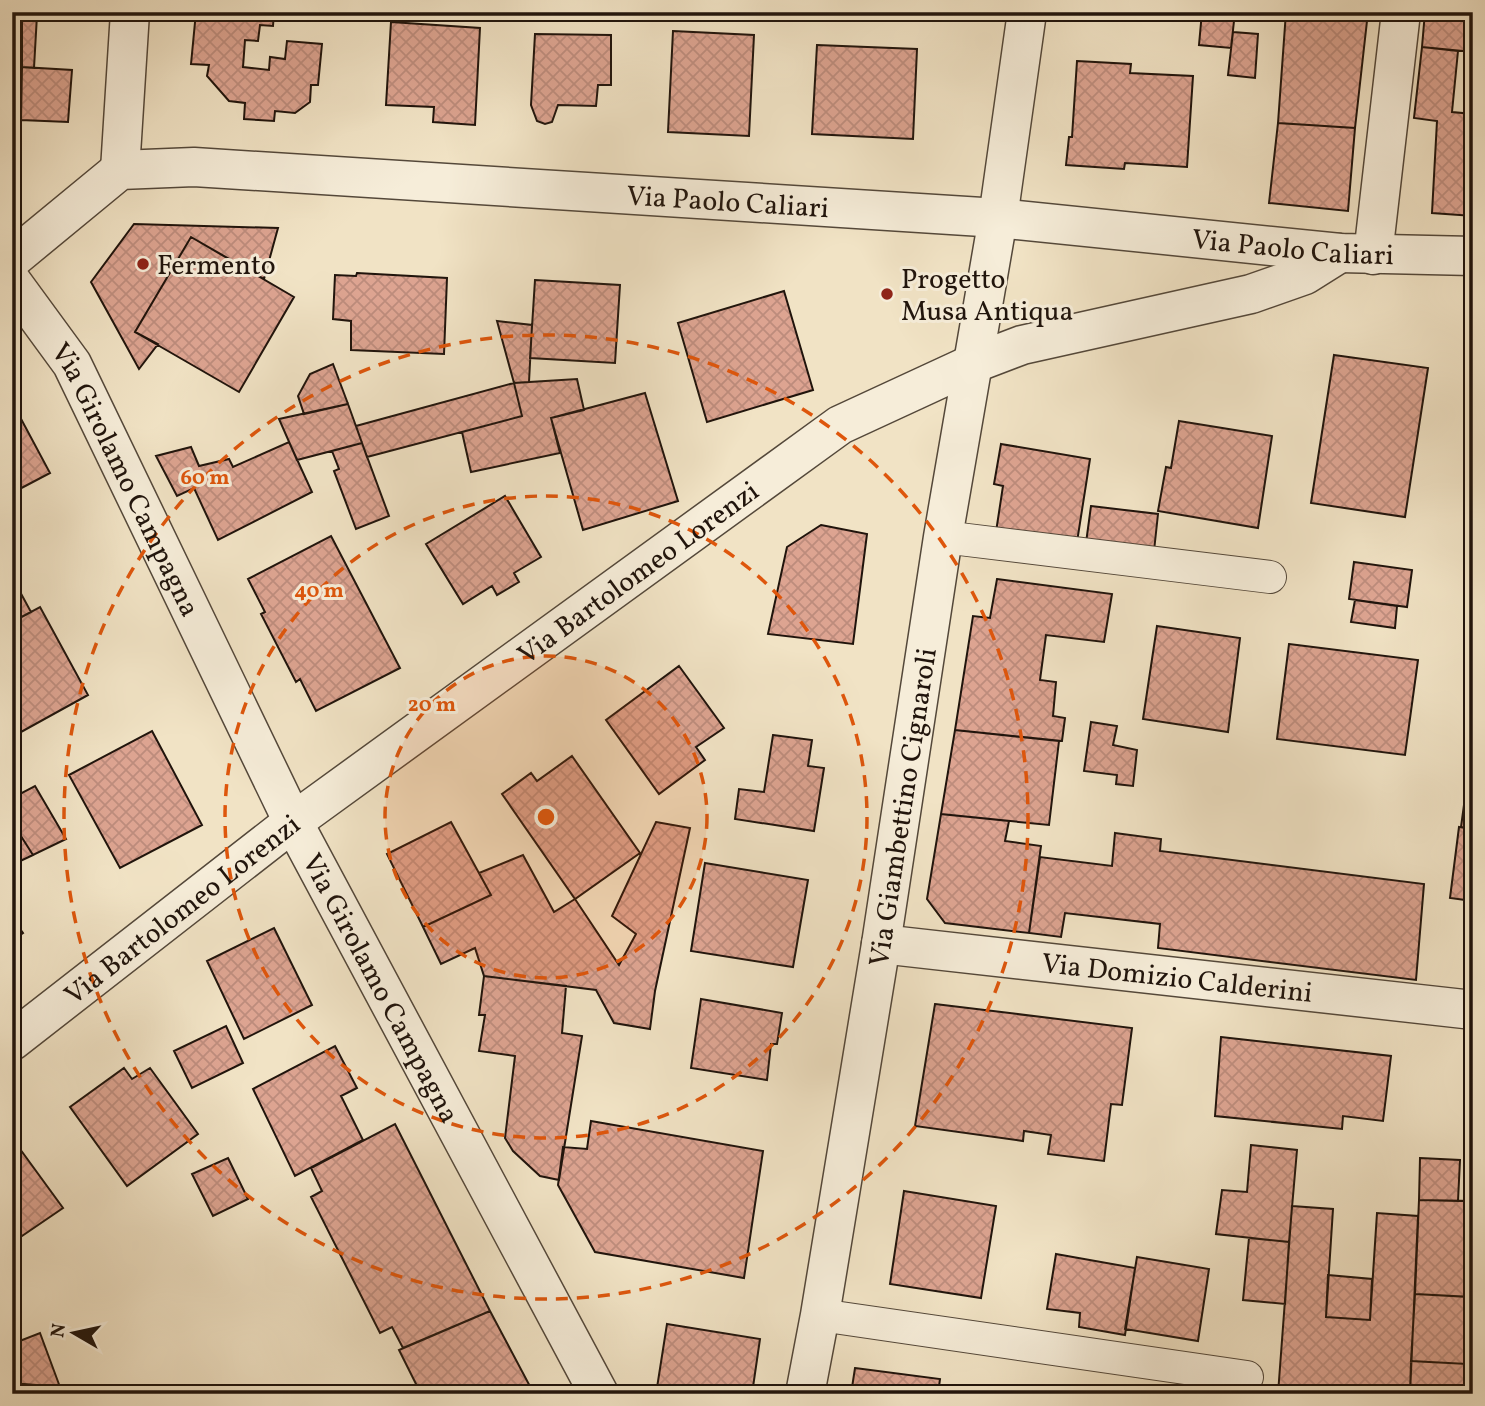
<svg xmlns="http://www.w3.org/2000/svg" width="1485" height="1406" font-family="Vollkorn,serif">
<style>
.building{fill:url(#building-cross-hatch);stroke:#20140c;stroke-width:2}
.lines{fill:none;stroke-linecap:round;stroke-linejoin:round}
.service-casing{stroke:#54483a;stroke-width:34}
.minor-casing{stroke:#54483a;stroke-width:41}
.service{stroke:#f6edd9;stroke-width:32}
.minor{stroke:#f6edd9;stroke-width:38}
.ring{fill:none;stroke:#de560c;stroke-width:3.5;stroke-dasharray:12 9}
.poi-dot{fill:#8f2418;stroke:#f6edd9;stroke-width:2.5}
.labels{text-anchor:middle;stroke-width:6;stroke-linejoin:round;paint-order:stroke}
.street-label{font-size:28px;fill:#20140c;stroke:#f6edd9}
.poi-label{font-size:28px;fill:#20140c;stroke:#f6edd9;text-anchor:start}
.centre{fill:#de560c;stroke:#f6edd9;stroke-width:3.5}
.ring-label{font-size:21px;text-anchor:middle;font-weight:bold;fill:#de560c;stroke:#f6edd9;stroke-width:6;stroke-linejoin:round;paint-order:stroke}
</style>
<defs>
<pattern id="building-cross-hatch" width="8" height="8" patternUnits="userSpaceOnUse" patternTransform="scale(1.75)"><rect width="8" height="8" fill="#dda491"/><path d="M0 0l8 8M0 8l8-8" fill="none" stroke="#bd8c7c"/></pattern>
</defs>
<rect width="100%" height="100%" fill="#f1e3c5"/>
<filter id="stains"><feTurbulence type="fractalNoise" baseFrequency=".00286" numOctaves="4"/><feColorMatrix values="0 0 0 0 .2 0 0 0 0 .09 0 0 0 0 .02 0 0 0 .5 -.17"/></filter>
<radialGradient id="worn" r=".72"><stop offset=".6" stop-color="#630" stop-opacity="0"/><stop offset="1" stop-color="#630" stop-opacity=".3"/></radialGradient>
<path class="building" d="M12,12h10l-2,119h-8z
M22,12h23v4l-8,-1 -3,53 -12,-1z
M196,12h78l-1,14 -13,-1 -2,16 -13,-1 -2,27 26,3 1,-13 15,2 2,-18 35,3 -4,41h-7l-1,17 -15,11 -20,-2 -1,10 -30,-2 1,-16 -16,-2 -22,-25 2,-11 -18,-1z
M1202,12h33l-4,36 -32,-3z
M1286,12h82l-13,116 -77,-5z
M1425,12h48v40l-51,-5z
M391,22l89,6 -5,97 -42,-3 1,-15 -48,-2z
M673,31l81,4 -5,101 -81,-4z
M1233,32l25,2 -3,44 -27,-3z
M535,34l76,1v50h-13l-2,21 -38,-1 -6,17 -7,2 -8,-3 -6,-16z
M817,45l100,4 -4,90 -101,-5z
M1422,47l36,4 -6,61 21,2v102l-41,-3 5,-92 -23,-3z
M1077,61l54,3 -1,9 63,3 -6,91 -62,-4 -1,6 -58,-4 3,-28h3z
M22,67l50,3 -4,52 -47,-2z
M1278,123l77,5 -7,83 -79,-8z
M134,224l144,4 -14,51 -73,-42 -56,95 23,12 -19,25 -48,-87z
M191,237l103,60 -55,95 -104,-60z
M357,273l90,5 -3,76 -93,-4v-29l-18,-2 2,-44 21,1z
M535,280l85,5 -5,78 -85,-5z
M784,291l29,99 -106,32 -29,-99z
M497,321l35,4 -3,57 -15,1z
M1334,355l94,13 -23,149 -94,-14z
M333,364l15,40 -44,10 -6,-18 12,-22z
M577,379l7,31 -33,8 9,35 -89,19 -9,-40 60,-16 -8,-33z
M514,383l8,33 -155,41 -11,-31z
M645,393l33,108 -95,29 -32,-112z
M12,402l38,71 -38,20z
M348,404l14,39 -65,17 -18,-41z
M1179,421l93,15 -14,92 -100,-17 8,-44 5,1z
M289,442l23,50 -94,48 -24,-52 -17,8 -21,-40 35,-9 8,19 30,-7 4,8z
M362,443l27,73 -33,13 -22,-58 5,-2 -7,-18z
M1001,444l89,15 -13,83 -81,-10 7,-46 -9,-2z
M505,496l36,61 -27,16 5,9 -22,13 -5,-9 -29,18 -37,-60z
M1091,506l67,8 -4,37 -68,-8z
M821,525l46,9 -14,110 -85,-10 19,-87z
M331,536l69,132 -84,43 -16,-32 -4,3 -35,-68 4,-2 -17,-33z
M1354,562l58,8 -5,37 -58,-8z
M12,577l19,35 -19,10z
M997,579l115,15 -8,48 -58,-7 -6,45 16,2 -3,34 12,2 -3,23 -107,-11 18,-114 17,2z
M1355,600l42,6 -2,22 -44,-6z
M40,607l48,88 -76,42v-115z
M1157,626l83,12 -12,94 -85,-13z
M1289,644l129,16 -13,95 -128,-16z
M679,666l45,62 -28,19 9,13 -46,34 -53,-74z
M1091,722l26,4 -4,19 24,5 -4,36 -17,-2 1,-9 -33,-4z
M955,730l104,11 -10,84 -108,-11z
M152,731l50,94 -82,43 -51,-93z
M773,735l39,5 -4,26 16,2 -10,63 -79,-12 4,-30 25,3z
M1473,739v90l-12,-2z
M572,756l68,97 -65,46 -73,-105 29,-21 6,8z
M35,786l31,53 -33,16 -21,-33v-24z
M941,814l68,7 -4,20 36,5 -12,87 -84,-10 -18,-24z
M12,822l21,33 -21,10z
M451,822l40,73 -68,32 -36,-73z
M656,822l34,6 -35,163 -5,38 -36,-6 -18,-33 -112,-14 -9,-28 -34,16 -18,-37 68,-32 -12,-22 44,-18 31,57 21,-13 44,66 17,-31 -24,-18z
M1459,827l14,2v72l-23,-3z
M1115,833l46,6 -1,12 264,33 -8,96 -258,-32 2,-24 -95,-11 -4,24 -32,-4 11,-76 72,9z
M705,863l103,17 -15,87 -102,-16z
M12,918l11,15 -7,5 -4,-4z
M274,928l38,77 -68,34 -37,-78z
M484,976l82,10 -4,47 20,3 -23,144 -19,-4 -27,-25 -8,-13 10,-82 -36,-5 6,-36h-6z
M701,999l81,14 -5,31h-6l-4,36 -76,-12z
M935,1004l197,24 -10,77 -11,-1 -7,57 -56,-7 3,-19 -27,-4 -1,10 -108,-15z
M226,1026l17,37 -51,25 -18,-37z
M1221,1037l170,19 -8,65 -40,-5 -1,13 -127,-13z
M335,1046l22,42 -16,8 22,44 -68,36 -42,-87z
M124,1068l8,11 18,-11 48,66 -71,52 -57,-79z
M1473,1098v63l-7,-1z
M591,1121l172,30 -19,127 -149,-26 -37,-67 5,-38 24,2z
M395,1124l95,187 -87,37 -11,-21 -12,6 -69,-136 11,-6 -11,-23z
M12,1138l51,70 -41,28 -8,-8 -2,1z
M1251,1145l46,5 -8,92 -73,-8 6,-44 25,2z
M228,1158l20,41 -35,17 -21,-42z
M1420,1158l40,2 -2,41 -39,-1z
M904,1191l92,15 -15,92 -91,-14z
M1419,1200l54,1v96l-58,-3z
M1292,1206l41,3 -7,108 44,3 7,-107 41,3 -8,178h-132z
M1249,1238l40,4 -4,62 -42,-4z
M1056,1254l79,14 -10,67 -46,-8 1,-14 -33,-4z
M1137,1257l72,12 -11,72 -73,-12z
M1328,1275l44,4 -2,41 -44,-3z
M1415,1294l54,3 -2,67 -56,-3z
M490,1311l43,81 -77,2 -4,-7 -14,7h-17l-22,-44z
M667,1324l93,15 -8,55h-96z
M40,1333l20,54 -48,-4v-39z
M1468,1348l5,1v45h-63l1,-33 56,3z
M855,1368l85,11 -2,15h-87z
M50,1386l10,1 72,7h-82z"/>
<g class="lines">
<g class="service-casing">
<path id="service" d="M943,537l327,40
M820,1315l427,62"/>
</g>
<g class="minor-casing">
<g id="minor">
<path d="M120,170l10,-158"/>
<path d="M1373,255l28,-243"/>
<path id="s1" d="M12,259l108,-89 74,-3 804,51 342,35 133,3"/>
<path id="s2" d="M12,282l60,82 221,458 306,572"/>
<path id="s3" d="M881,944l592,66"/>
<path id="s4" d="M12,1041l281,-219 547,-397 132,-61 50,-19 229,-51 54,-19 35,-22"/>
<path id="s5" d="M805,1394l15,-79 61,-371 62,-407 55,-319 29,-206"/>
</g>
</g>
<use href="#service" class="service"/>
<use href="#minor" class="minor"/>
</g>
<circle cx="546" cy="817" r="161" fill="#de560c" fill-opacity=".12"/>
<g class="ring">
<circle cx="546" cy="817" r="161"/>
<circle cx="546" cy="817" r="321"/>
<circle cx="546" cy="817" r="482"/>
</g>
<g class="poi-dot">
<circle cx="143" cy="264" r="7"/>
<circle cx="887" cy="294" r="7"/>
</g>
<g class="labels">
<g class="street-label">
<text dy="10" stroke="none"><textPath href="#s1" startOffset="749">Via Paolo Caliari</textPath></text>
<text dy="10" stroke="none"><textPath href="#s1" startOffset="1316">Via Paolo Caliari</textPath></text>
<text dy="10" stroke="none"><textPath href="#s2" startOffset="229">Via Girolamo Campagna</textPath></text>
<text dy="10" stroke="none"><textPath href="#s4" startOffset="782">Via Bartolomeo Lorenzi</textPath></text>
<text dy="10" stroke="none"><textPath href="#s5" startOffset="595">Via Giambettino Cignaroli</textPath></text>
<text dy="10" stroke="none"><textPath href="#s4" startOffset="215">Via Bartolomeo Lorenzi</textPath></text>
<text dy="10" stroke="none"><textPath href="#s3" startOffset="298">Via Domizio Calderini</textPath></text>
<text dy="10" stroke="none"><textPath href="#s2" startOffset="798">Via Girolamo Campagna</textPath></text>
</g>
<g class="poi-label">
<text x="157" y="274">Fermento</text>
<text x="901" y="288">Progetto<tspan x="901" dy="32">Musa Antiqua</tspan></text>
</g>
</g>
<circle cx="546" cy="817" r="10" class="centre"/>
<g class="ring-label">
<text x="205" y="484">60 m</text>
<text x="319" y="597">40 m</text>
<text x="432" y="711">20 m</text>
</g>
<rect width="1485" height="1406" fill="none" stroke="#f1e3c5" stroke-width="42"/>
<rect x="14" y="14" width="1457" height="1378" fill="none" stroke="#20140c" stroke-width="3.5"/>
<rect x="21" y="21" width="1443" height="1364" fill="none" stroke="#20140c" stroke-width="2"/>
<g transform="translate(74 1333) rotate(279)" stroke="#f6edd9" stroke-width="5" paint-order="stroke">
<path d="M0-5L12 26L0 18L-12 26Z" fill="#20140c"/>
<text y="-10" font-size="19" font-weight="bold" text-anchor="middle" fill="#20140c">N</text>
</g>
<rect width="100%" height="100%" filter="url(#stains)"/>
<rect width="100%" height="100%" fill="url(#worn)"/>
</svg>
